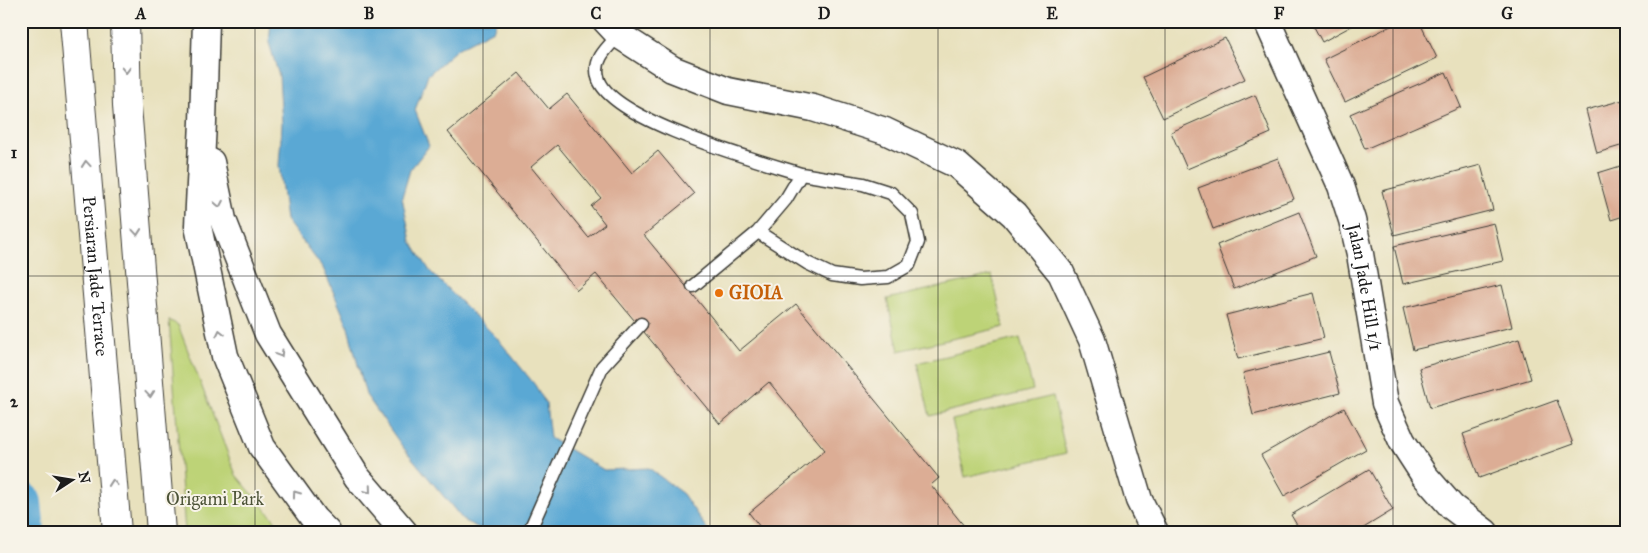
<svg xmlns="http://www.w3.org/2000/svg" width="1648" height="553" font-family="'IM FELL Great Primer',serif">
<style>
.green{fill:#bdd377;stroke:#6c784a}
.water{fill:#5aa8d4;stroke:#3b6278}
.lines{fill:none;stroke-linecap:round;stroke-linejoin:round}
.river{stroke:#5aa8d4;stroke-width:42}
.building{fill:#dcad95;fill-rule:evenodd}
.service-casing{stroke:#3b3a34;stroke-width:15}
.minor-casing{stroke:#3b3a34;stroke-width:29}
.tertiary-casing{stroke:#3b3a34;stroke-width:30}
.service{stroke:#fff;stroke-width:12}
.minor{stroke:#fff;stroke-width:26}
.tertiary{stroke:#fff;stroke-width:28}
.oneway{stroke:#999}
.grid{fill:none;stroke:#1c1c1c;stroke-width:1;stroke-opacity:0.55}
.food-dot{fill:#e8710a;stroke:#f7f3e8;stroke-width:2}
.labels{text-anchor:middle;stroke-width:4;stroke-linejoin:round;paint-order:stroke}
.street-label{font-size:18px;fill:#1c1c1c;stroke:#f7f3e8}
.food-label{font-size:18px;font-weight:bold;fill:#c56008;stroke:#f7f3e8;text-anchor:start}
.park-label{font-size:18px;fill:#4c5337;stroke:#f7f3e8}
.neatline{fill:none;stroke:#1c1c1c;stroke-width:2}
.grid-label{font-size:16px;text-anchor:middle;font-weight:bold;fill:#1c1c1c}
</style>
<rect width="100%" height="100%" fill="#f7f3e8"/>
<filter id="ink" filterUnits="userSpaceOnUse"><feTurbulence type="fractalNoise" baseFrequency=".02" numOctaves="2"/><feDisplacementMap in="SourceGraphic" scale="10" xChannelSelector="R" yChannelSelector="G"/><feConvolveMatrix kernelMatrix="1 2 1 2 8 2 1 2 1" color-interpolation-filters="sRGB"/></filter>
<filter id="wash" filterUnits="userSpaceOnUse"><feTurbulence type="fractalNoise" baseFrequency=".0096" numOctaves="4" result="noise"/><feDisplacementMap in="SourceGraphic" scale="20" xChannelSelector="R" yChannelSelector="G"/><feGaussianBlur stdDeviation="1.12" result="paint"/><feColorMatrix in="noise" values="0 0 0 0 0 0 0 0 0 0 0 0 0 0 0 0 0 1.4 0 .05"/><feComposite in="paint" operator="in"/></filter>
<g filter="url(#wash)">
<rect width="100%" height="100%" fill="#e8e1bd"/>
<path class="green" d="M992,275l12,52 -105,24 -12,-52z
M169,320l9,5 58,150 49,57h-100z
M1020,338l13,52 -103,26 -13,-53z
M1053,396l13,57 -101,24 -13,-57z"/>
<path class="water" d="M271,21h226l-4,9 -36,19 -29,26 -13,35 14,36 -19,24 -8,27 9,44 19,30 68,68 37,46 11,19 4,34 54,32 45,-2 34,26 26,38h-221l-24,-11 -62,-75 -36,-51 -19,-71 -24,-56 -37,-48 -7,-55 3,-41 -3,-48 -10,-33z"/>
<g class="lines">
<path class="river" d="M21,503l3,29"/>
</g>
<g id="blocks">
<path class="building" d="M1311,21h50l-39,21z
M1401,21h18l18,37 -92,44 -21,-43z
M1225,38l20,41 -82,39 -20,-41z
M1446,72l15,35 -96,42 -15,-35z
M519,73l30,36 18,-15 65,79 26,-22 36,43 -50,41 95,116 57,-47 143,174 -8,7 38,47h-72l-2,-3 -3,3h-128l-15,-19 76,-63 -56,-68 -49,42 -124,-150 -19,16 -129,-158zM557,145l44,53 -10,8 14,18 -17,13 -57,-70z
M1255,95l16,38 -84,36 -16,-37z
M1627,99v45l-30,9 -11,-43z
M1278,158l16,41 -81,30 -15,-41z
M1627,164v51l-16,5 -13,-47z
M1481,165l12,45 -99,25 -12,-44z
M1299,212l17,44 -82,33 -17,-44z
M1494,223l9,38 -100,23 -9,-38z
M1502,285l10,42 -99,23 -10,-42z
M1313,293l11,45 -86,21 -12,-44z
M1519,339l12,40 -101,29 -11,-40z
M1329,352l11,41 -87,22 -10,-42z
M1557,400l16,44 -94,34 -16,-44z
M1344,408l22,41 -82,47 -23,-41z
M1369,469l24,41 -36,22h-56l-10,-17z"/>
</g>
</g>
<g filter="url(#ink)">
<use href="#blocks" fill-opacity="0" stroke="#3b3a34" stroke-width="1"/>
<g class="lines">
<g class="service-casing">
<path id="service" d="M619,35c-11,12 -26,24 -21,42 10,43 162,84 203,97l-15,25 -28,33 -65,54
M758,232l49,31 25,12 28,4 28,-2 21,-12 9,-23 -6,-28 -21,-21 -28,-9 -62,-10
M529,532l73,-165 39,-43"/>
</g>
<g class="minor-casing">
<g id="minor">
<path d="M206,21l-3,101 -5,104 27,130 37,91 52,72 13,13"/>
<path d="M606,21l13,14 53,34 56,22 85,17 72,23 72,34 57,50 47,58 31,67 47,160 16,32"/>
<path id="s1" d="M1267,21l74,165 11,34 8,34 25,149 17,38 22,34 28,32 33,25"/>
<path d="M211,162l12,58 45,114 89,143 47,55"/>
</g>
</g>
<g class="tertiary-casing">
<g id="tertiary">
<path id="s2" d="M74,21l43,511"/>
<path d="M125,21l2,85 34,426"/>
</g>
</g>
<use href="#service" class="service"/>
<use href="#minor" class="minor"/>
<use href="#tertiary" class="tertiary"/>
</g>
<defs><path id="oneway-chevron" d="M-2-3.5L2.5 0L-2 3.5" fill="none" stroke-width="1.6" stroke-linecap="round" stroke-linejoin="round" transform="scale(1.25)"/></defs>
<g class="oneway">
<use href="#oneway-chevron" transform="translate(126 70) rotate(89)"/>
<use href="#oneway-chevron" transform="translate(86 164) rotate(-95)"/>
<use href="#oneway-chevron" transform="translate(219 204) rotate(79)"/>
<use href="#oneway-chevron" transform="translate(137 232) rotate(85)"/>
<use href="#oneway-chevron" transform="translate(220 333) rotate(-102)"/>
<use href="#oneway-chevron" transform="translate(280 354) rotate(59)"/>
<use href="#oneway-chevron" transform="translate(150 394) rotate(85)"/>
<use href="#oneway-chevron" transform="translate(113 483) rotate(-95)"/>
<use href="#oneway-chevron" transform="translate(368 490) rotate(50)"/>
<use href="#oneway-chevron" transform="translate(296 494) rotate(-126)"/>
</g>
</g>
<path class="grid" d="M255,21v511M483,21v511M710,21v511M938,21v511M1165,21v511M1393,21v511M21,276h1606"/>
<circle class="food-dot" cx="719" cy="293" r="5"/>
<g class="labels">
<g class="street-label">
<text dy="6" stroke="none"><textPath href="#s2" startOffset="256">Persiaran Jade Terrace</textPath></text>
<text dy="6" stroke="none"><textPath href="#s1" startOffset="285">Jalan Jade Hill 1/1</textPath></text>
</g>
<g class="food-label">
<text x="729" y="299">GIOIA</text>
</g>
<g class="park-label">
<text x="215" y="505">Origami Park</text>
</g>
</g>
<rect width="1648" height="553" fill="none" stroke="#f7f3e8" stroke-width="55"/>
<g transform="translate(72 480) rotate(78)" stroke="#f7f3e8" stroke-width="4" paint-order="stroke">
<path d="M0-4L9 19L0 12L-9 19Z" fill="#1c1c1c"/>
<text y="-8" font-size="14" font-weight="bold" text-anchor="middle" fill="#1c1c1c">N</text>
</g>
<rect x="28" y="28" width="1592" height="498" class="neatline"/>
<g class="grid-label">
<text x="141" y="19">A</text>
<text x="369" y="19">B</text>
<text x="596" y="19">C</text>
<text x="824" y="19">D</text>
<text x="1052" y="19">E</text>
<text x="1279" y="19">F</text>
<text x="1507" y="19">G</text>
<text x="14" y="158">1</text>
<text x="14" y="407">2</text>
</g>
</svg>
